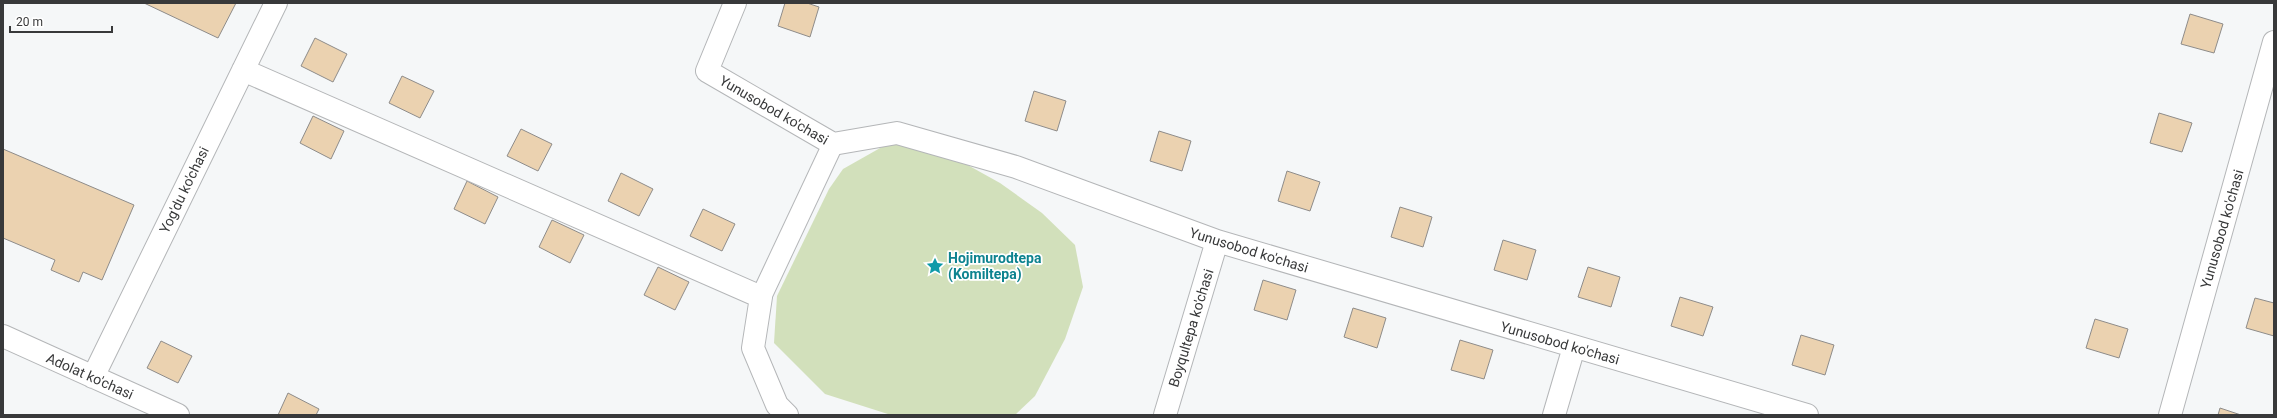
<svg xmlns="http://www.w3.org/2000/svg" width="2277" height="418" font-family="Roboto,sans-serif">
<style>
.green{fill:#d2e0bb}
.building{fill:#ebd2b0;stroke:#8e8c8a}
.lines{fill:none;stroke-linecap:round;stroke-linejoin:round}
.service-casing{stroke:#b4b6b8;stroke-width:22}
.minor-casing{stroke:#b4b6b8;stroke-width:24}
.service{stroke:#fff;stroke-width:20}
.minor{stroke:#fff;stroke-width:22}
.labels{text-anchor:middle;stroke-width:3.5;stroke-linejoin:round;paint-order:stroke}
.street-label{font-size:14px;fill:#38393a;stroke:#fff}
.culture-label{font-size:14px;font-weight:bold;fill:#0d838f;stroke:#fff;text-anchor:start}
</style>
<rect width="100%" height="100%" fill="#f5f7f8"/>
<path class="green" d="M889,143l66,15 45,25 42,30 33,32 8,42 -18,52 -30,57 -20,19h-124l-66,-21 -51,-51 3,-47 52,-107 14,-20z"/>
<path class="building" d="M144,3h92l-18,35z
M785,3h22l12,4 -9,30 -32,-11z
M2190,14l33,10 -9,29 -33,-9z
M315,38l32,16 -14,28 -32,-16z
M402,76l32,15 -14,27 -31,-15z
M1034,91l32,10 -9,30 -32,-10z
M2159,113l33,10 -10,29 -32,-9z
M313,116l31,15 -13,28 -31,-16z
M521,129l31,15 -14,27 -31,-15z
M1159,131l32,10 -9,30 -32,-10z
M3,149l131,56 -32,75 -19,-8 -4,10 -28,-12 4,-10 -52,-22z
M1287,171l33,11 -10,29 -32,-10z
M621,173l32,16 -14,27 -31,-15z
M467,181l31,16 -13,27 -31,-15z
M1400,207l32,10 -9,30 -32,-10z
M703,209l32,15 -13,27 -32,-15z
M552,220l32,15 -14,28 -31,-16z
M1503,240l33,10 -9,30 -33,-10z
M658,267l31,15 -14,28 -31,-15z
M1588,267l32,10 -9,30 -33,-10z
M1263,280l33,10 -9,30 -33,-10z
M1680,297l33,10 -10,29 -32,-10z
M2255,298l19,5v33l-28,-8z
M1353,308l33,10 -9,30 -33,-11z
M2095,319l33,10 -9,29 -33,-10z
M1801,335l33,10 -9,30 -33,-10z
M1460,340l33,10 -9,29 -33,-9z
M161,341l31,15 -14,27 -31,-15z
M288,393l31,16 -3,6h-38z
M2220,408l21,7h-23z"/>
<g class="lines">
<g class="service-casing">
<path id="service" d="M761,297l72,-153"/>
</g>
<g class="minor-casing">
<path id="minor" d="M735,3l-28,68 126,73 64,-11 119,34 201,74 590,174
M243,70l518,227 -8,51 24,57 10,10
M3,336l175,79
M93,377l183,-374
M1165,415l52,-174
M1554,415l20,-68
M2170,415l104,-373"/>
</g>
<use href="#service" class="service"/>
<use href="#minor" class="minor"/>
</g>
<defs>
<g id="sight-bare" transform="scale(1.38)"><path d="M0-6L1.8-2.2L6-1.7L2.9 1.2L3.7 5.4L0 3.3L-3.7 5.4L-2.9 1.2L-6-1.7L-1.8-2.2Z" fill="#0f9aa8" stroke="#fff" stroke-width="2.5" paint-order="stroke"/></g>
</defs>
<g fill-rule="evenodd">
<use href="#sight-bare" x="935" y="266"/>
</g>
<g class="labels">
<g class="street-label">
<text transform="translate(774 110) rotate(30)" y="5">Yunusobod ko'chasi</text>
<text transform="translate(184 190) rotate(-64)" y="5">Yog'du ko'chasi</text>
<text transform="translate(2222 229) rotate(-74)" y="5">Yunusobod ko'chasi</text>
<text transform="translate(1249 250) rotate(17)" y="5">Yunusobod ko'chasi</text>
<text transform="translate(1191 328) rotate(-73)" y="5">Boyqultepa ko'chasi</text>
<text transform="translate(1560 343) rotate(16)" y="5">Yunusobod ko'chasi</text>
<text transform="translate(90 376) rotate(24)" y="5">Adolat ko'chasi</text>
</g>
<g class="culture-label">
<text x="948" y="263">Hojimurodtepa<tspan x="948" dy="16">(Komiltepa)</tspan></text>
</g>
</g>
<rect width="2277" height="418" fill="none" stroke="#38393a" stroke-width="8"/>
<path d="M10 26v6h102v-6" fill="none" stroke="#38393a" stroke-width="2"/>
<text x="16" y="26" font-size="12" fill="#38393a" stroke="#ffffff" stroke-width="3" paint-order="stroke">20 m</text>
</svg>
